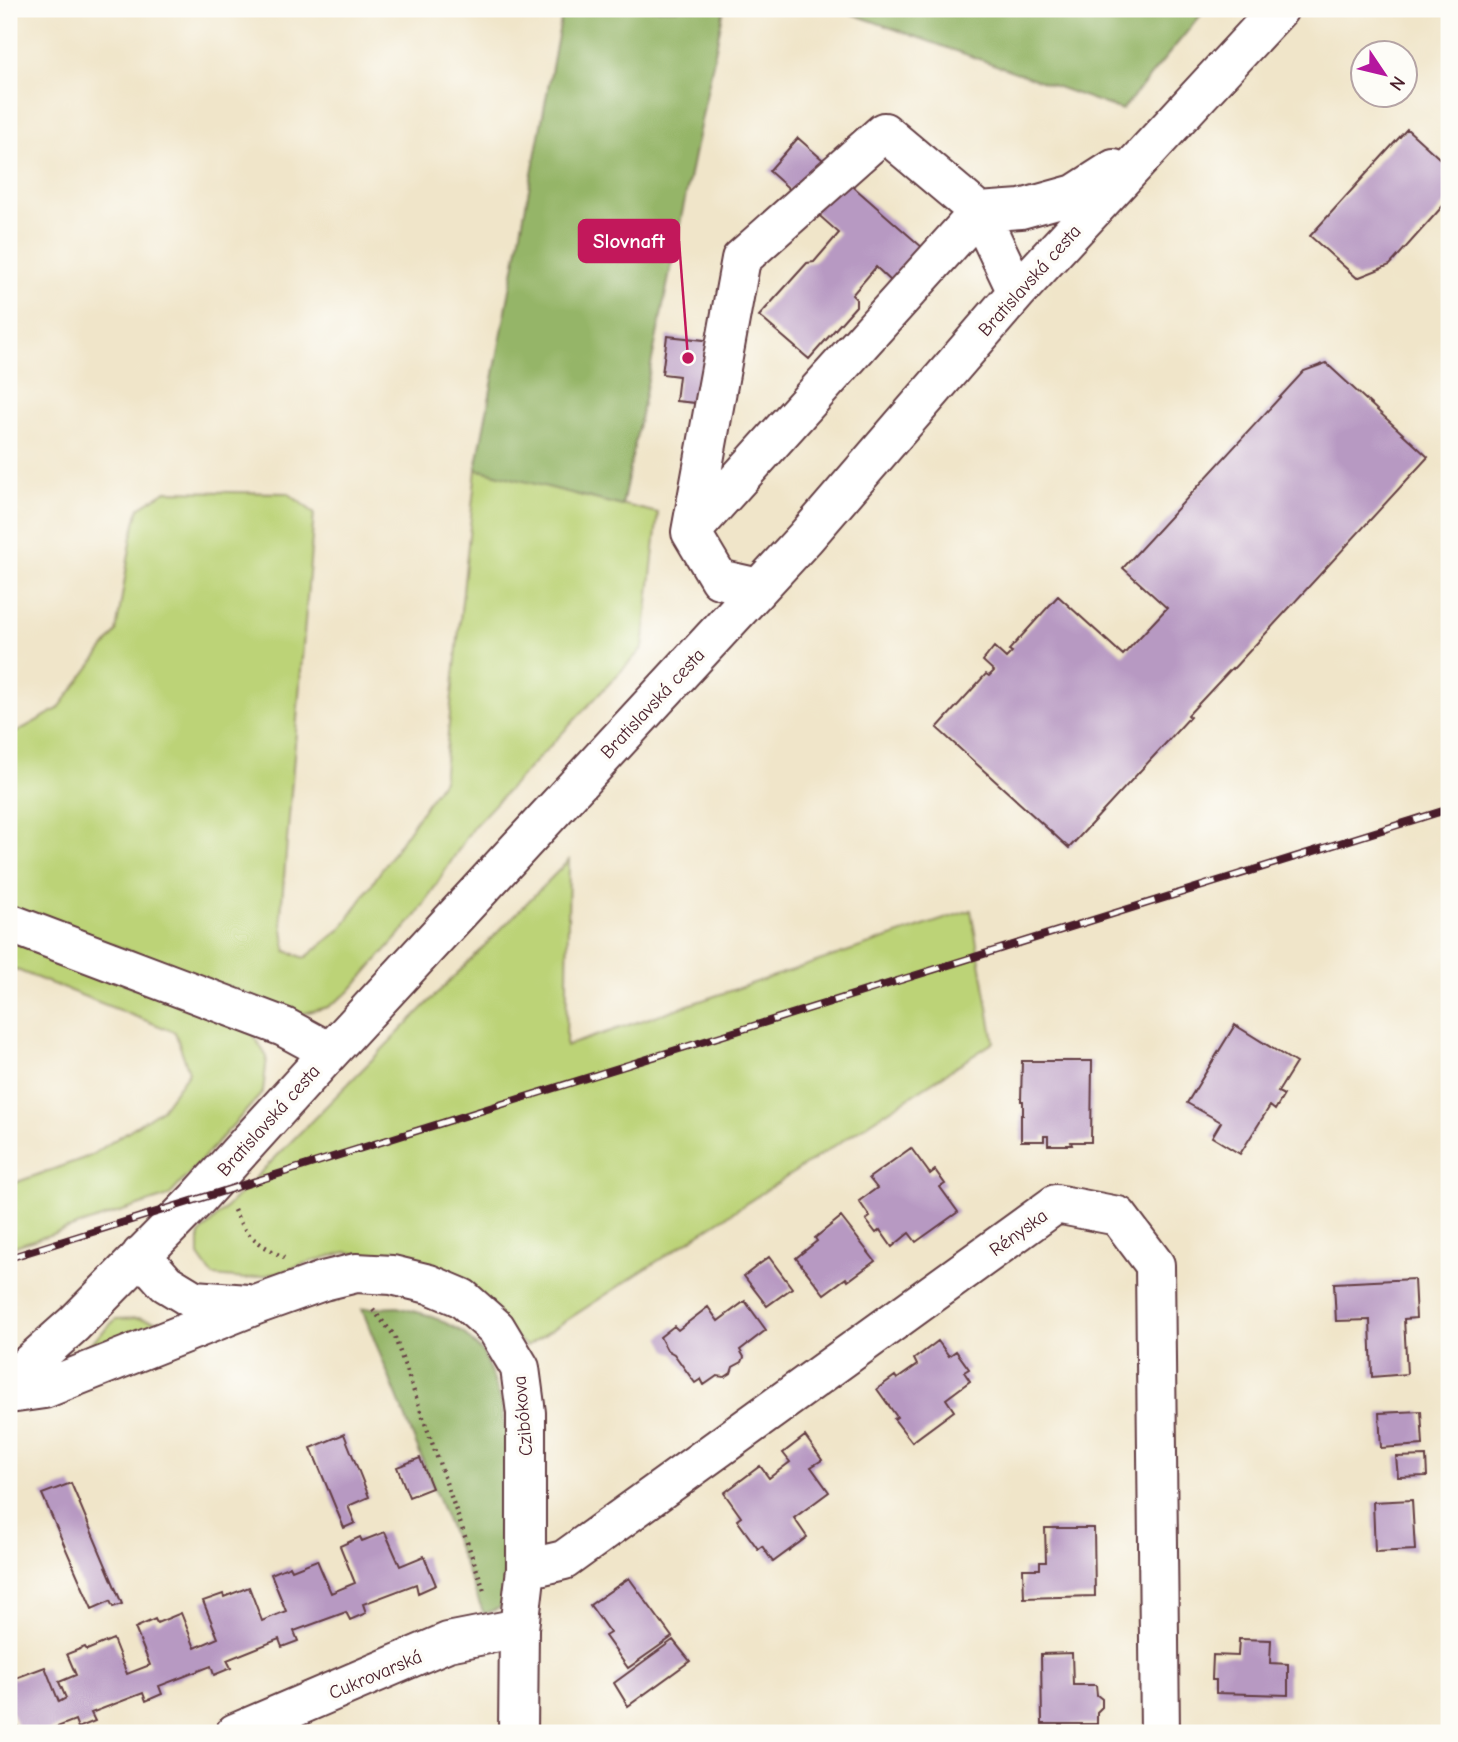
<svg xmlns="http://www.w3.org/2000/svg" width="1458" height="1742" font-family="'Comic Neue',sans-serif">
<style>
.green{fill:#bcd377;stroke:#837951;stroke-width:2}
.forest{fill:#95b568;stroke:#706a4a;stroke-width:2}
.building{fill:#b799c2}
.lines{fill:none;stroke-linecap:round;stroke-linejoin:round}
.minor-casing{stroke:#633d43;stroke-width:42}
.path{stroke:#633d43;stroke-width:4.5;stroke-dasharray:2 5;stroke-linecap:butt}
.minor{stroke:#fff;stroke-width:38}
.rail-casing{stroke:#4a1f2b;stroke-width:8}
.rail{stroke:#fdfcf7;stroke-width:5;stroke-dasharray:16;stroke-linecap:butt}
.labels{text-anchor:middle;stroke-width:7;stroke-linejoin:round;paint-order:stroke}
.street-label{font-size:19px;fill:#4a1f2b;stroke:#fdfcf7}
.leader{fill:none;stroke:#c2185b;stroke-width:2.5}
.callout-dot{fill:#c2185b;stroke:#fdfcf7;stroke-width:2.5}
.callout{fill:#c2185b;stroke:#c2185b;stroke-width:2.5}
.callout-label{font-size:21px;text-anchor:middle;font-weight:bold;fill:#fff}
</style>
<rect width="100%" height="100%" fill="#fdfcf7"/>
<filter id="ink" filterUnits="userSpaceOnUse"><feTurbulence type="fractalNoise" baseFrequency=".0143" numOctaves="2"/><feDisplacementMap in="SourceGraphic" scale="14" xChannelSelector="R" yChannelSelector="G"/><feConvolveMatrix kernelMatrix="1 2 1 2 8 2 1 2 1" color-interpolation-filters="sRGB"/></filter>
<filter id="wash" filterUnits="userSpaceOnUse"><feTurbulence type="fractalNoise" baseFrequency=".00686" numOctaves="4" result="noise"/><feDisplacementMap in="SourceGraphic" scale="28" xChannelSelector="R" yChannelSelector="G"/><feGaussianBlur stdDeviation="1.57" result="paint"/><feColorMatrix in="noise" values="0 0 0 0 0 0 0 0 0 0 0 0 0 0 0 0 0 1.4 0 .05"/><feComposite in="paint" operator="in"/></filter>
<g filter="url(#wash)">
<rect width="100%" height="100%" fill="#f0e5c9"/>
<path class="green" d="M476,469l182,44 -15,135 -170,179 -56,88 -68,77 -21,15 -27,7 -292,-107v-171l49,-27 58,-77 16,-96 7,-28 27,-17 122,2 26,20 -33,401 5,37 19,7 36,-29 102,-149z
M569,860l-3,186 405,-136 23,132 -467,304 -126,-87 -55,-7 -40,11 -24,9 -36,7 -33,-3 -14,-20v-21z
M9,940l241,90 17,27 -4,35 -94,104 -160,52v-63l81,-29 72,-47 27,-37 -14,-40 -166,-65z
M139,1318l29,6 -89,30 37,-35z"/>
<path class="forest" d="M563,9h161l-102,497 -146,-37z
M838,9h368l-84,101z
M397,1307l35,9 31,16 20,21 18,47 7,44 -4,150 -4,14 -16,6 -122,-305z"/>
<g id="blocks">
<path class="building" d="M1407,129l42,38v32l-59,66 -33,13 -47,-42z
M798,138l125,110 -31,34 -16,-15 -24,28 4,4v7l-47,53 -50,-43 48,-53 7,-1 25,-29 -70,-62z
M667,336l46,5 -8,63 -29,-3 3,-25 -17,-2z
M1326,363l102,94 -195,212 -1,-1 -44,47 2,2 -121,131 -132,-120 49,-54 3,2 5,-5 -11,-10 11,-14 12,11 6,-6 -3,-2 49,-54 65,59 44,-47 -44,-40 181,-197z
M1235,1025l61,38 -18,29 6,3 -9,15 -5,-4 -30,48 -28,-17 9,-15 -34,-19z
M1022,1061h70l-1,81h-20l1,3h-24v-9h-4v5h-23v-26h2v-14h-2z
M911,1148l19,26 5,-4 10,14 -5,3 18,25 -42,30 -7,-9 -17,14 -12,-17 -4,3 -10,-13 4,-3 -11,-16 18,-13 -8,-10z
M841,1217l34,44 -27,20 -2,-3 -22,16 -28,-36 21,-17 -2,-3z
M769,1257l23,31 -25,18 -23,-30z
M1414,1279l2,39 -12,1 3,55 -35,3 -2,-57 -34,1 -2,-38z
M745,1301l21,29 -26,20 4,7 -2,5 -9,5 -2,6 -6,4 -8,-1 -13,9 -3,-6 -6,4 -21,-29 -7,-4 -7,-13 14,-11 4,4 30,-23 10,14z
M938,1341l11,15 7,-5 13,18 -5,3 6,9 -24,18 8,12 -42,31 -18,-23 3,-2 -20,-28 18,-13 2,3 20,-14 -3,-6z
M1421,1411l2,34 -42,3 -2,-35z
M344,1434l25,63 -21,9 7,17 -11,5 -33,-80z
M805,1436l17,24 -11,7 18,25 -35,26 13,19 -34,25 -11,-16 -4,3 -21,-29 4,-3 -17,-24 36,-27 9,12 21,-16 -7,-9z
M1426,1456l1,20 -29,1 -2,-20z
M420,1458l12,30 -23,9 -12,-30z
M71,1483l51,121 -9,3 -3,-6 -18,8 -50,-115z
M1412,1500l3,50 -40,2 -2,-50z
M1045,1528h49l1,68 -71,2 -1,-29h17v-7h6z
M385,1532l15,34 24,-10 12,29 -18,8 -2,-9 -53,20 3,9 -16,7 -4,-8 -52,19 4,10 -16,6 -3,-8 -52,21 4,8 -17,7 -3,-9 -52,20 3,8 -16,7 -3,-8 -52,20 4,8 -17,7 -3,-8 -33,13h-22l-11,-27v-27l4,-2v2l32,-12 14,35 7,-4 -7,-16 17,-7 -9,-21 18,-7 2,3 26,-11 14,35 23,-9 -15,-37 20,-9 2,4 24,-10 14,35 23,-10 -15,-37 20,-7 1,3 25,-10 13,34 24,-10 -15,-37 19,-8 2,4 25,-10 14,33 24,-10 -15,-37 20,-9 2,4z
M629,1578l43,59 -44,31 -23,-32 5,-3 -20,-28z
M1239,1639l32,1 -1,23 18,1v31l-72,-2v-13h-4l1,-25 25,1z
M673,1640l17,21 -62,45 -14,-23z
M1072,1653l1,32h23l1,10 5,4v8l-5,5v12h-55l-1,-70z"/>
</g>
</g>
<g filter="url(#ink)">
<use href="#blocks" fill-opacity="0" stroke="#633d43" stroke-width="2"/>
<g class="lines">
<g class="minor-casing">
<path id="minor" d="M691,532l288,-320 42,-3 54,-15 39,-25
M759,588l-40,-9 -28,-47 50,-273 143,-127 95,80 38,80
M9,923l275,104 46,25
M141,1255l25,28 28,17 54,4
M9,1382l65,-58 122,-124 134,-148 475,-514 212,-246 262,-283
M9,1394l35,-5 212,-84 67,-24 33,-8 36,2 37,9 33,14 34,30 24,40 6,45v156l-7,59 -1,105
M526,1569l38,-9 492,-356 62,12 37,49 5,468
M235,1733l213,-91 71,-14"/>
</g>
<path class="path" d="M234,1210c12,29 25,33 50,48
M373,1310l21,25 91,258"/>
<use href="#minor" class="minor"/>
<g class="rail-casing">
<path id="rail" d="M9,1258l1440,-449"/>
</g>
<use href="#rail" class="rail"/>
</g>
</g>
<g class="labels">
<g class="street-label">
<text transform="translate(1029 280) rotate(-48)" y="7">Bratislavská cesta</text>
<text transform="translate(652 703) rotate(-47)" y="7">Bratislavská cesta</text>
<text transform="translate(268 1120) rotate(-48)" y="7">Bratislavská cesta</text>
<text transform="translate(1018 1232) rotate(-36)" y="7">Rényska</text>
<text transform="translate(522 1416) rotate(-95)" y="7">Czibókova</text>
<text transform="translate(375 1674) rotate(-23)" y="7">Cukrovarská</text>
</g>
</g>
<path class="leader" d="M688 358L679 241"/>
<circle class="callout-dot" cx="688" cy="358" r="7"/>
<rect class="callout" x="579" y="220" width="100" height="42" rx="7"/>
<g class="callout-label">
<text x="629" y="248">Slovnaft</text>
</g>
<rect width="1458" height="1742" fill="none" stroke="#fdfcf7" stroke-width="35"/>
<g transform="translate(1384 74) rotate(125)"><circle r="33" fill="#fdfcf7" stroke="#b5a4a5" stroke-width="2"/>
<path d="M0-5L12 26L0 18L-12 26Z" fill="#b5179e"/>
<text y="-10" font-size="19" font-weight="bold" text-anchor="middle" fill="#4a1f2b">N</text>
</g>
</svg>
